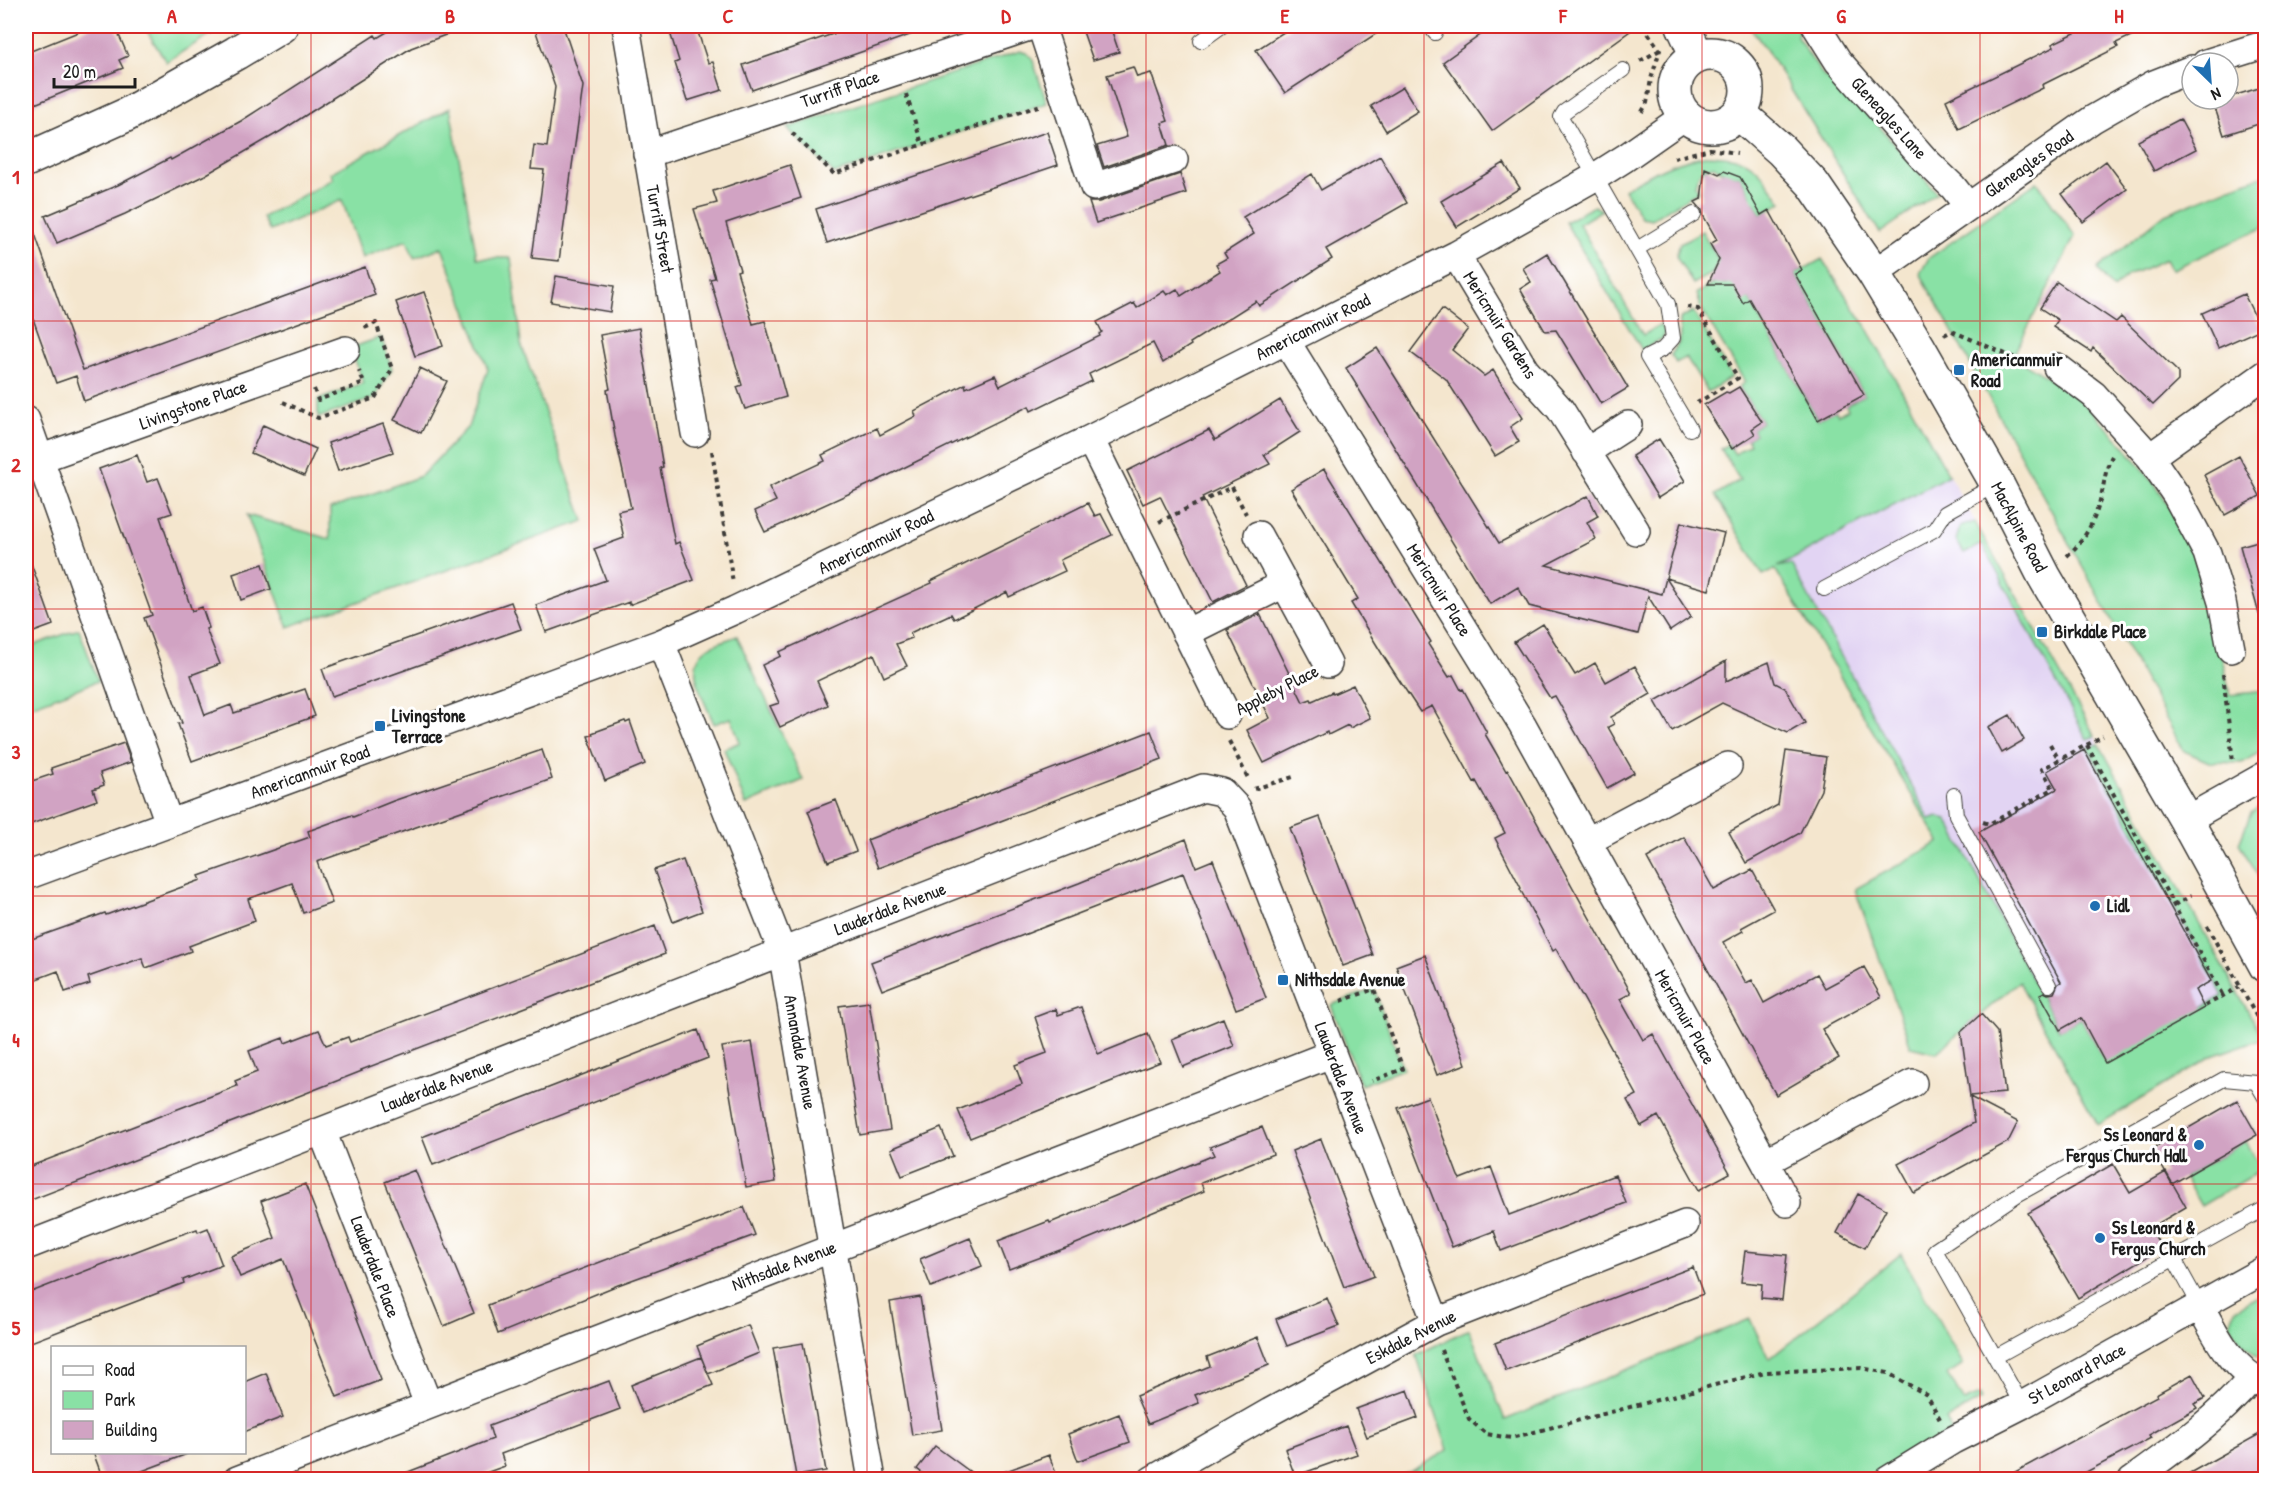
<svg xmlns="http://www.w3.org/2000/svg" width="2291" height="1505" font-family="'Patrick Hand',sans-serif">
<style>
.built{fill:#e2d4f3}
.green{fill:#89e1a5;stroke:#527e60;stroke-width:1.5}
.building{fill:#d1a3c3}
.lines{fill:none;stroke-linecap:round;stroke-linejoin:round}
.service-casing{stroke:#3c3a37;stroke-width:16}
.minor-casing{stroke:#3c3a37;stroke-width:30}
.tertiary-casing{stroke:#3c3a37;stroke-width:36}
.path{stroke:#3c3a37;stroke-width:4;stroke-dasharray:4.5 4.5;stroke-linecap:butt}
.service{stroke:#fff;stroke-width:14}
.minor{stroke:#fff;stroke-width:27}
.tertiary{stroke:#fff;stroke-width:33}
.grid{fill:none;stroke:#d62828;stroke-width:1.5;stroke-opacity:0.55}
.poi-dot{fill:#1f6fb2;stroke:#fff;stroke-width:2}
.labels{text-anchor:middle;stroke-width:6;stroke-linejoin:round;paint-order:stroke}
.street-label{font-size:18px;fill:#1c1c1c;stroke:#fff}
.poi-label{font-size:18px;font-weight:bold;fill:#1c1c1c;stroke:#fff;text-anchor:start}
.neatline{fill:none;stroke:#d62828;stroke-width:2}
.grid-label{font-size:20px;text-anchor:middle;font-weight:bold;fill:#d62828}
</style>
<rect width="100%" height="100%" fill="#fff"/>
<filter id="ink" filterUnits="userSpaceOnUse"><feTurbulence type="fractalNoise" baseFrequency=".0167" numOctaves="2"/><feDisplacementMap in="SourceGraphic" scale="12" xChannelSelector="R" yChannelSelector="G"/><feConvolveMatrix kernelMatrix="1 2 1 2 8 2 1 2 1" color-interpolation-filters="sRGB"/></filter>
<filter id="wash" filterUnits="userSpaceOnUse"><feTurbulence type="fractalNoise" baseFrequency=".008" numOctaves="4" result="noise"/><feDisplacementMap in="SourceGraphic" scale="24" xChannelSelector="R" yChannelSelector="G"/><feGaussianBlur stdDeviation="1.35" result="paint"/><feColorMatrix in="noise" values="0 0 0 0 0 0 0 0 0 0 0 0 0 0 0 0 0 1.4 0 .05"/><feComposite in="paint" operator="in"/></filter>
<g filter="url(#wash)">
<rect width="100%" height="100%" fill="#f4e6ce"/>
<path class="built" d="M1949,475l314,563 -51,18 -114,69 -158,-283 -165,-274z"/>
<path class="green" d="M144,26h80l-58,36z
M1749,26h50l-2,11 27,40 15,3 98,113 -57,40 -114,-184z
M1020,51l6,2 6,5 15,45 -213,71 -47,-46z
M450,108l27,150h34l10,86 63,177 -296,106 -41,-112 83,24v-30l91,-33 47,-49 20,-58 -46,-122 -28,11 -7,-18 -45,18 -20,-58 -72,31 -7,-14 70,-38 -3,-6z
M1710,155c46,2 47,13 72,47l-21,13 -21,-38 -17,-5 -9,-6c-13,2 -16,7 -19,19l4,6 -47,28 -11,-2 -17,-28c32,-18 50,-29 86,-34z
M2265,175v52l-94,43 -5,-11 -39,17 -14,13 -16,-20 68,-55 63,-26z
M2037,182l38,54 -62,120 63,39 44,46 33,40 32,51 20,47 25,116 35,-4v59l-23,13 -33,-1 -25,-11 -264,-478 9,-15z
M1594,206l8,4 -23,14 64,111 18,-10 4,7 -2,6 -21,12 -77,-128z
M1702,231l19,33 -6,4 -2,5 -20,11 -17,-28 4,-13z
M1822,259l43,66 84,150 -171,92 13,-3 139,256 8,-3 9,2 112,211 22,-12 24,44 118,-66 -135,-248 11,-4 164,294 -51,18 -114,69 -79,-143 -83,71 -25,-6 -56,-158 85,-47 -165,-273 -12,6 -48,-80 25,-15 -19,-31 7,-5 7,10 15,-10 -3,-5 8,-5 -3,-5 10,-7 -23,-35 6,-5 -45,-75 -3,-14 20,-11 8,2 6,-3 18,18 69,121 17,-10 3,5 10,-6 -2,-4 18,-10 -69,-121z
M1693,311l39,66 -24,15 -22,-35 -10,6 -5,-8 9,-14v-22z
M381,337l11,32 -17,29 -57,20v-18l45,-17 -12,-35z
M1975,522l120,214 -8,3 -105,-195 -18,9 -8,-13 4,-13z
M79,629l19,52 -72,27v-60z
M737,636l66,144 -57,25 -22,-56 16,-7 -9,-24 -17,6c-8,-21 -32,-57 -8,-75 8,-6 21,-9 31,-13z
M2265,802v86l-26,-45 12,-30z
M1374,989l29,80 -42,16 -30,-80z
M2246,1141l16,29 -61,36 -17,-29z
M1901,1254l62,110 -15,10 16,28 16,-7 2,4 -36,21 6,12 -78,47 -479,1 53,-30 -32,-95 53,-26 36,91 245,-101 19,40z
M2265,1292v71l-24,-21 -11,-18 5,-15z"/>
<g id="blocks">
<path class="building" d="M93,26h22l13,30 -9,4 4,8 -93,38 -4,-13v-40z
M397,26h66l1,2 -53,20 -130,83 -76,44 -80,39 -68,29 -12,-27 73,-31 52,-27 1,2 70,-39 134,-86 2,3z
M534,26h29l20,60 -24,175 -27,-3 12,-88 -13,-1 3,-24 13,2 8,-60z
M668,26h28l12,37 5,-1 9,28 -35,11 -12,-38 4,-2z
M856,26h70l1,3 -175,61 -9,-25z
M1081,26h29l9,26 -26,8z
M1293,26h95l-103,67 -29,-43z
M1493,26h144l-145,105 -49,-69z
M2089,26h63l-36,17 2,4 -76,38 1,3 -84,41 -13,-29 108,-53 -2,-3z
M1133,67l4,10 14,-4 17,48 -6,2 7,22 -65,22 -7,-21 30,-9 -20,-62z
M1403,87l15,24 -32,20 -15,-25z
M2259,88l6,21v13l-41,13 -11,-33z
M2180,119l16,30 -42,22 -16,-30z
M1047,132l11,33 -231,78 -11,-34z
M1380,156l27,47 -81,46 6,10 -73,47 -3,-5 -66,42 1,2 -28,18 -10,-20 -64,31 3,7 -61,30 -2,-5 -148,73 -116,53 -10,-21 21,-10 -7,-14 56,-26 -3,-6 55,-27 3,7 36,-19 -2,-5 51,-27 1,4 29,-13 5,11 100,-50 -1,-2 3,-2 -5,-10 37,-19 3,5 27,-17 3,4 10,-6 4,7 39,-25 -4,-7 11,-6 -3,-5 30,-19 -11,-17 69,-43 9,16z
M2106,161l21,28 -44,33 -21,-28z
M1504,163l16,25 -63,39 -16,-26z
M790,165l11,33 -75,25 14,47 -3,1 16,53 12,-3 21,76 -41,12 -8,-22 5,-2 -32,-106 5,-1 -21,-69 23,-6 -4,-12z
M1705,168l14,6 5,-3 16,6 21,38 8,-5 33,60 -7,4 69,121 -46,25 -69,-121 -6,4 -11,-19h-24l11,-24 -9,-16 7,-4 -14,-25 -1,-5 -7,-8 6,-3z
M1180,174l6,19 -90,30 -7,-21h10z
M29,217l54,153 282,-103 10,28 -291,106 -8,-25 -20,7 -30,-84v-81z
M1547,253l81,135 -27,16 -45,-74 -11,1 -25,-42 11,-7 -8,-14z
M556,276l58,10 -4,26 -59,-10z
M2057,282l59,40 5,-5 57,55v9l-25,24 -60,-57 -2,4 -38,-25 5,-7 -18,-12z
M424,292l19,54 -28,10 -19,-54z
M2244,294l17,35 -43,19 -16,-35z
M1442,309l26,20 -16,21 32,26 9,-6 30,48 -13,9 9,15 -24,14 -49,-77 -36,-27z
M639,328l24,139 -3,1 15,76 4,-2 15,38 -65,25v-3l-83,30 -10,-27 70,-25 -12,-31 30,-11 -6,-27 13,-3 -16,-72 -8,-46 3,-1 -10,-54z
M1377,348l122,195 89,-47 10,20 -11,6 9,17 -50,26 116,29 4,-16 25,39 -21,14 -22,-35 -10,38 -109,-28 -11,-19 -28,17 -144,-236z
M420,368l27,13 -26,52 -27,-13z
M1739,387l23,35 -10,7 3,5 -23,15 -28,-44 22,-13 3,1z
M1280,400l20,32 -36,23 6,9 -68,33 44,88 -33,17 -53,-106 -17,8 -16,-33 82,-41 6,10z
M383,424l10,28 -55,19 -10,-28z
M263,425l53,24 -12,27 -53,-23z
M1659,439l26,42 -27,17 -26,-42z
M137,455l10,27 11,-4 14,35 -12,4 32,94 10,-4 7,21 -3,1 14,35 -29,11 14,40 26,-10 3,8 71,-24 10,27 -123,45 -14,-37 4,-1 -38,-105 8,-3 -53,-146z
M2239,456l21,40 -35,19 -21,-40z
M1324,469l107,173 -3,2 21,33 4,-2 8,15 2,-1 24,44 -2,1 11,19 10,18 2,-1 123,223 -11,6 23,41 10,-6 77,139 -31,17 -41,-74 -17,10 -14,-26 10,-5 -81,-146 -3,2 -33,-62 1,-1 -26,-50 10,-5 -29,-52 -2,1 -42,-76 -12,6 -36,-55 -33,-54 7,-4 -67,-110z
M1088,503l7,13 6,-2 11,21 -52,25 5,11 -56,26 -2,-5 -53,27 -3,-5 -41,19 2,5 -16,6 11,22 -23,11 -10,-23 -57,27 11,24 -48,22 -10,-21 9,-3 -17,-38 19,-9 -2,-4 153,-69 -1,-2z
M1681,522l43,11 -15,57 -43,-12z
M2265,539v74l-6,1 -19,-68z
M28,555l25,70 -27,10v-79z
M263,564l8,25 -30,11 -8,-26z
M511,602l10,27 -189,67 -10,-27z
M1260,614l43,88 8,-3 1,2 20,-9 1,2 20,-9 17,33 -20,10 -2,-3 -20,10 -1,-3 -63,31 -17,-33 23,-12 -43,-88z
M1543,624l32,51 20,-12 11,19 29,-16 16,28 -40,23 3,7 -6,3 26,46 -27,15 -52,-92 -5,2 -36,-56z
M1726,661v20l43,-19 6,21 10,5 20,35 -17,10 -66,-30 -50,28 -17,-30z
M2010,715l14,25 -22,13 -14,-26z
M625,721l1,2 4,-2 15,43 -40,17 -17,-45 5,-1 -1,-2z
M1151,731l11,28 -284,109 -11,-28z
M124,743l7,19 -31,11 4,12 -11,4 4,11 -71,26v-43l27,-9 -2,-6z
M542,750l10,29 -235,83 15,41 -29,10 -11,-30 -44,16 7,22 -66,25 2,5 -45,17 -4,-10 -54,19 2,7 -25,8 -7,-21 -32,12v-42l79,-28 1,2 95,-35 -2,-4 111,-39 -2,-6 44,-16 1,2 40,-16z
M2084,750l127,231 -16,9 9,18 -99,55 -24,-45 -21,12 -20,-36 4,-2 4,2 6,-1 4,-9 3,-2 -82,-150 78,-43 -10,-18z
M1786,751l40,6 -5,33 -21,43 -54,30 -17,-31 49,-27z
M836,800l20,51 -28,11 -20,-51z
M1320,817l53,138 -30,11 -53,-138z
M1684,837l30,53 38,-20 22,40 -33,18 2,3 -20,11 23,41 6,-3 12,23 53,-29 8,14 39,-21 17,30 -59,32 17,29 -63,37 -129,-237z
M1186,839l10,28 17,-7 53,138 -30,11 -53,-136 -301,117 -11,-28 208,-79z
M683,860l19,51 -29,11 -19,-52z
M655,926l10,28 -304,116 1,1 -91,36 -245,95v-34l211,-82 -2,-5 22,-9 -8,-21 34,-13 2,5 34,-13 7,15 22,-8 2,5z
M1425,955l41,109 -29,11 -41,-109z
M869,1002l21,128 -30,5 -21,-129z
M1081,1007l17,47 50,-20 12,28 -190,76 -12,-28 64,-26 -7,-19 32,-12 -12,-36 21,-8 2,6z
M1981,1014l16,18 8,61 -35,3 -9,-64z
M1223,1018l11,28 -51,21 -11,-28z
M698,1030l10,28 -275,107 -11,-28z
M752,1042l24,140 -30,5 -24,-140z
M1428,1097l30,79 2,3 31,-12 18,48 106,-40 11,28 -125,48 -7,-20 -42,16 -54,-139z
M1970,1097l48,25 -10,20 -94,51 -16,-29 76,-41z
M2237,1100l20,35 -85,49 -20,-35z
M1262,1127l11,27 -72,29 3,8 -133,55 -62,23 -11,-28 51,-20 1,2 164,-68 -4,-8z
M941,1128l12,28 -51,20 -11,-27z
M1321,1139l53,137 -30,11 -52,-136z
M2113,1164l17,29 36,-21 20,35 -36,21 12,20 -84,50 -50,-85z
M415,1170l59,143 -30,13 -59,-144z
M305,1184l76,196 -44,17 -54,-138 -43,18 -9,-21 44,-18 -14,-37z
M1858,1194l28,15 -21,39 -28,-15z
M744,1207l11,28 -137,50 -120,49 -10,-29z
M208,1228l14,37 -39,15 1,3 -158,61v-50l142,-55 29,-10 1,3z
M970,1238l12,28 -51,21 -11,-28z
M1745,1251l42,4 -5,45 -21,-2 1,-14 -21,-2z
M1693,1267l10,27 -197,77 -11,-28z
M920,1297l22,133 -30,5 -22,-133z
M1327,1298l12,28 -52,20 -11,-27z
M748,1325l11,28 -51,21 -11,-28z
M1258,1337l11,28 -74,30 4,8 -51,21 -12,-28 74,-30 -3,-9z
M803,1343l23,128 -30,5 -23,-128z
M701,1357l12,28 -71,28 -11,-28z
M266,1373l17,44 -39,15v-50z
M2192,1374l13,24 -11,6 3,4 -48,27 2,3 -78,41h-71l155,-83 -1,-2z
M609,1381l11,28 -119,45 4,12 -36,13h-79l103,-40 -4,-13z
M1408,1390l10,28 -51,19 -11,-28z
M1119,1414l11,28 -52,19 -10,-27z
M1346,1426l11,28 -62,22 -10,-27z
M2265,1431v48h-86l34,-19z
M935,1446l45,33h-50l-13,-10z
M93,1452h93l1,2 -66,25h-18z
M1049,1455l9,24h-68v-2z"/>
</g>
</g>
<g filter="url(#ink)">
<use href="#blocks" fill-opacity="0" stroke="#3c3a37" stroke-width="1.5"/>
<g class="lines">
<g class="service-casing">
<path id="service" d="M1430,26l5,7
M1201,41l21,-15
M1623,70l-59,42 -3,5 107,187 5,34 -10,11 -16,8 43,72
M1637,249l57,-35
M1824,589l110,-59 11,-17 52,-29
M1954,795l2,20 93,170
M2174,1259l26,47
M1995,1357l271,-149
M2022,1405l-87,-155 82,-55 207,-116 32,3 10,17"/>
</g>
<g class="minor-casing">
<path id="minor" d="M626,26l69,407
M1041,26l53,161 80,-27
M1816,26l22,35 87,99 28,27 15,19
M2206,63l60,-19
M647,154l385,-128
M1456,255l69,115 35,39 76,122
M1874,273l219,-154 61,-35 38,-15
M1286,341l236,383 243,438 148,-79
M2057,367l37,28 56,62 26,38 31,58 15,49 9,47
M26,420l143,403
M1090,439l137,276
M1586,452l42,-27
M2150,457l116,-83
M39,459l307,-109
M1258,535l70,129
M1186,633l98,-49
M661,643l121,308 90,529
M2186,820l80,-45
M1588,841l140,-75
M26,876l635,-233 74,-33 355,-171 366,-184 139,-78 30,-19 60,-42
M322,1131l106,273
M1765,1162l22,41
M26,1246l1177,-458 19,4 15,16 199,514
M2200,1306c16,30 32,64 66,79
M237,1480l1094,-426
M1152,1480l118,-68 166,-90 249,-98
M1888,1480l65,-40 69,-35 244,-136
M2132,1480c43,-31 85,-61 119,-101"/>
</g>
<g class="tertiary-casing">
<path id="tertiary" d="M1683,26l14,30
M1675 90a36 36 0 1 1 72 0a36 36 0 1 1-72 0Z
M1739,113l42,37 32,34 61,89 44,73 79,138 47,92 142,244 80,146
M26,160l100,-45 110,-62 45,-27"/>
</g>
<path class="path" d="M204,26l8,7
M1640,61l20,-11
M906,94l16,50
M1642,112l5,-9 4,-24 9,-29 -17,-24
M792,133l42,41 207,-69
M1674,158l36,-9 27,4
M1687,307l11,2 40,69 -41,25
M1944,335l8,-4 79,34
M314,389l4,11 46,-17 -5,-12
M283,402l35,16 57,-20 17,-29 -16,-46 -14,6
M712,451l21,132
M1159,522l73,-35 14,27
M2067,556c18,-16 29,-37 34,-60 4,-15 4,-27 11,-40
M2223,674l10,88
M1249,704l55,-28
M1229,741l20,39
M2050,744l9,16
M2087,745l136,251
M1254,789l39,-12
M1983,822l6,2 64,-35 -11,-20 61,-33
M2174,905l17,-9
M2207,926l59,108
M1341,1001l33,-12 29,80 -31,12
M2205,1006l34,-19
M1441,1350l28,69 17,15 25,4 254,-66 96,-4 27,5 39,22 13,24"/>
<use href="#service" class="service"/>
<use href="#minor" class="minor"/>
<use href="#tertiary" class="tertiary"/>
</g>
</g>
<path class="grid" d="M311,26v1454M589,26v1454M867,26v1454M1146,26v1454M1424,26v1454M1702,26v1454M1980,26v1454M26,321h2240M26,609h2240M26,896h2240M26,1184h2240"/>
<g class="poi-dot">
<rect x="1953" y="364" width="12" height="12" rx="3"/>
<rect x="2036" y="626" width="12" height="12" rx="3"/>
<rect x="374" y="720" width="12" height="12" rx="3"/>
<circle cx="2095" cy="906" r="6"/>
<rect x="1277" y="974" width="12" height="12" rx="3"/>
<circle cx="2199" cy="1145" r="6"/>
<circle cx="2100" cy="1238" r="6"/>
</g>
<g class="labels">
<g class="street-label">
<text transform="translate(840 89) rotate(-19)" y="6">Turriff Place</text>
<text transform="translate(1889 118) rotate(48)" y="6">Gleneagles Lane</text>
<text transform="translate(2029 164) rotate(-35)" y="6">Gleneagles Road</text>
<text transform="translate(660 229) rotate(80)" y="6">Turriff Street</text>
<text transform="translate(1500 325) rotate(58)" y="6">Mericmuir Gardens</text>
<text transform="translate(1313 327) rotate(-27)" y="6">Americanmuir Road</text>
<text transform="translate(193 405) rotate(-20)" y="6">Livingstone Place</text>
<text transform="translate(2019 527) rotate(62)" y="6">MacAlpine Road</text>
<text transform="translate(876 542) rotate(-26)" y="6">Americanmuir Road</text>
<text transform="translate(1439 590) rotate(58)" y="6">Mericmuir Place</text>
<text transform="translate(1277 690) rotate(-27)" y="6">Appleby Place</text>
<text transform="translate(310 772) rotate(-20)" y="6">Americanmuir Road</text>
<text transform="translate(890 909) rotate(-21)" y="6">Lauderdale Avenue</text>
<text transform="translate(1685 1017) rotate(61)" y="6">Mericmuir Place</text>
<text transform="translate(800 1052) rotate(80)" y="6">Annandale Avenue</text>
<text transform="translate(1341 1078) rotate(69)" y="6">Lauderdale Avenue</text>
<text transform="translate(437 1086) rotate(-21)" y="6">Lauderdale Avenue</text>
<text transform="translate(784 1266) rotate(-21)" y="6">Nithsdale Avenue</text>
<text transform="translate(375 1267) rotate(69)" y="6">Lauderdale Place</text>
<text transform="translate(1411 1337) rotate(-27)" y="6">Eskdale Avenue</text>
<text transform="translate(2077 1374) rotate(-29)" y="6">St Leonard Place</text>
</g>
<g class="poi-label">
<text x="1971" y="366">Americanmuir<tspan x="1971" dy="21">Road</tspan></text>
<text x="2054" y="638">Birkdale Place</text>
<text x="392" y="722">Livingstone<tspan x="392" dy="21">Terrace</tspan></text>
<text x="2107" y="912">Lidl</text>
<text x="1295" y="986">Nithsdale Avenue</text>
<text x="2187" y="1141" text-anchor="end">Ss Leonard &amp;<tspan x="2187" dy="21">Fergus Church Hall</tspan></text>
<text x="2112" y="1234">Ss Leonard &amp;<tspan x="2112" dy="21">Fergus Church</tspan></text>
</g>
</g>
<rect width="2291" height="1505" fill="none" stroke="#fff" stroke-width="66"/>
<rect x="51" y="1346" width="195" height="108" fill="#ffffff" stroke="#a4a4a4" stroke-width="1.5"/>
<rect x="63" y="1366" width="30" height="9" fill="#ffffff" stroke="#a4a4a4" stroke-width="1.5"/>
<text x="105" y="1376" font-size="18" fill="#1c1c1c">Road</text>
<rect x="63" y="1391" width="30" height="18" fill="#89e1a5" stroke="#a4a4a4" stroke-width="1.5"/>
<text x="105" y="1406" font-size="18" fill="#1c1c1c">Park</text>
<rect x="63" y="1421" width="30" height="18" fill="#d1a3c3" stroke="#a4a4a4" stroke-width="1.5"/>
<text x="105" y="1436" font-size="18" fill="#1c1c1c">Building</text>
<g transform="translate(2210 81) rotate(155)"><circle r="28" fill="#ffffff" stroke="#a4a4a4" stroke-width="1.5"/>
<path d="M0-4.5L10 22L0 15L-10 22Z" fill="#1f6fb2"/>
<text y="-9" font-size="16" font-weight="bold" text-anchor="middle" fill="#1c1c1c">N</text>
</g>
<path d="M54 78v9h81v-9" fill="none" stroke="#1c1c1c" stroke-width="3"/>
<text x="63" y="78" font-size="18" fill="#1c1c1c" stroke="#ffffff" stroke-width="4.5" paint-order="stroke">20 m</text>
<rect x="33" y="33" width="2225" height="1439" class="neatline"/>
<g class="grid-label">
<text x="172" y="23">A</text>
<text x="450" y="23">B</text>
<text x="728" y="23">C</text>
<text x="1006" y="23">D</text>
<text x="1285" y="23">E</text>
<text x="1563" y="23">F</text>
<text x="1841" y="23">G</text>
<text x="2119" y="23">H</text>
<text x="16" y="184">1</text>
<text x="16" y="472">2</text>
<text x="16" y="759">3</text>
<text x="16" y="1047">4</text>
<text x="16" y="1335">5</text>
</g>
</svg>
